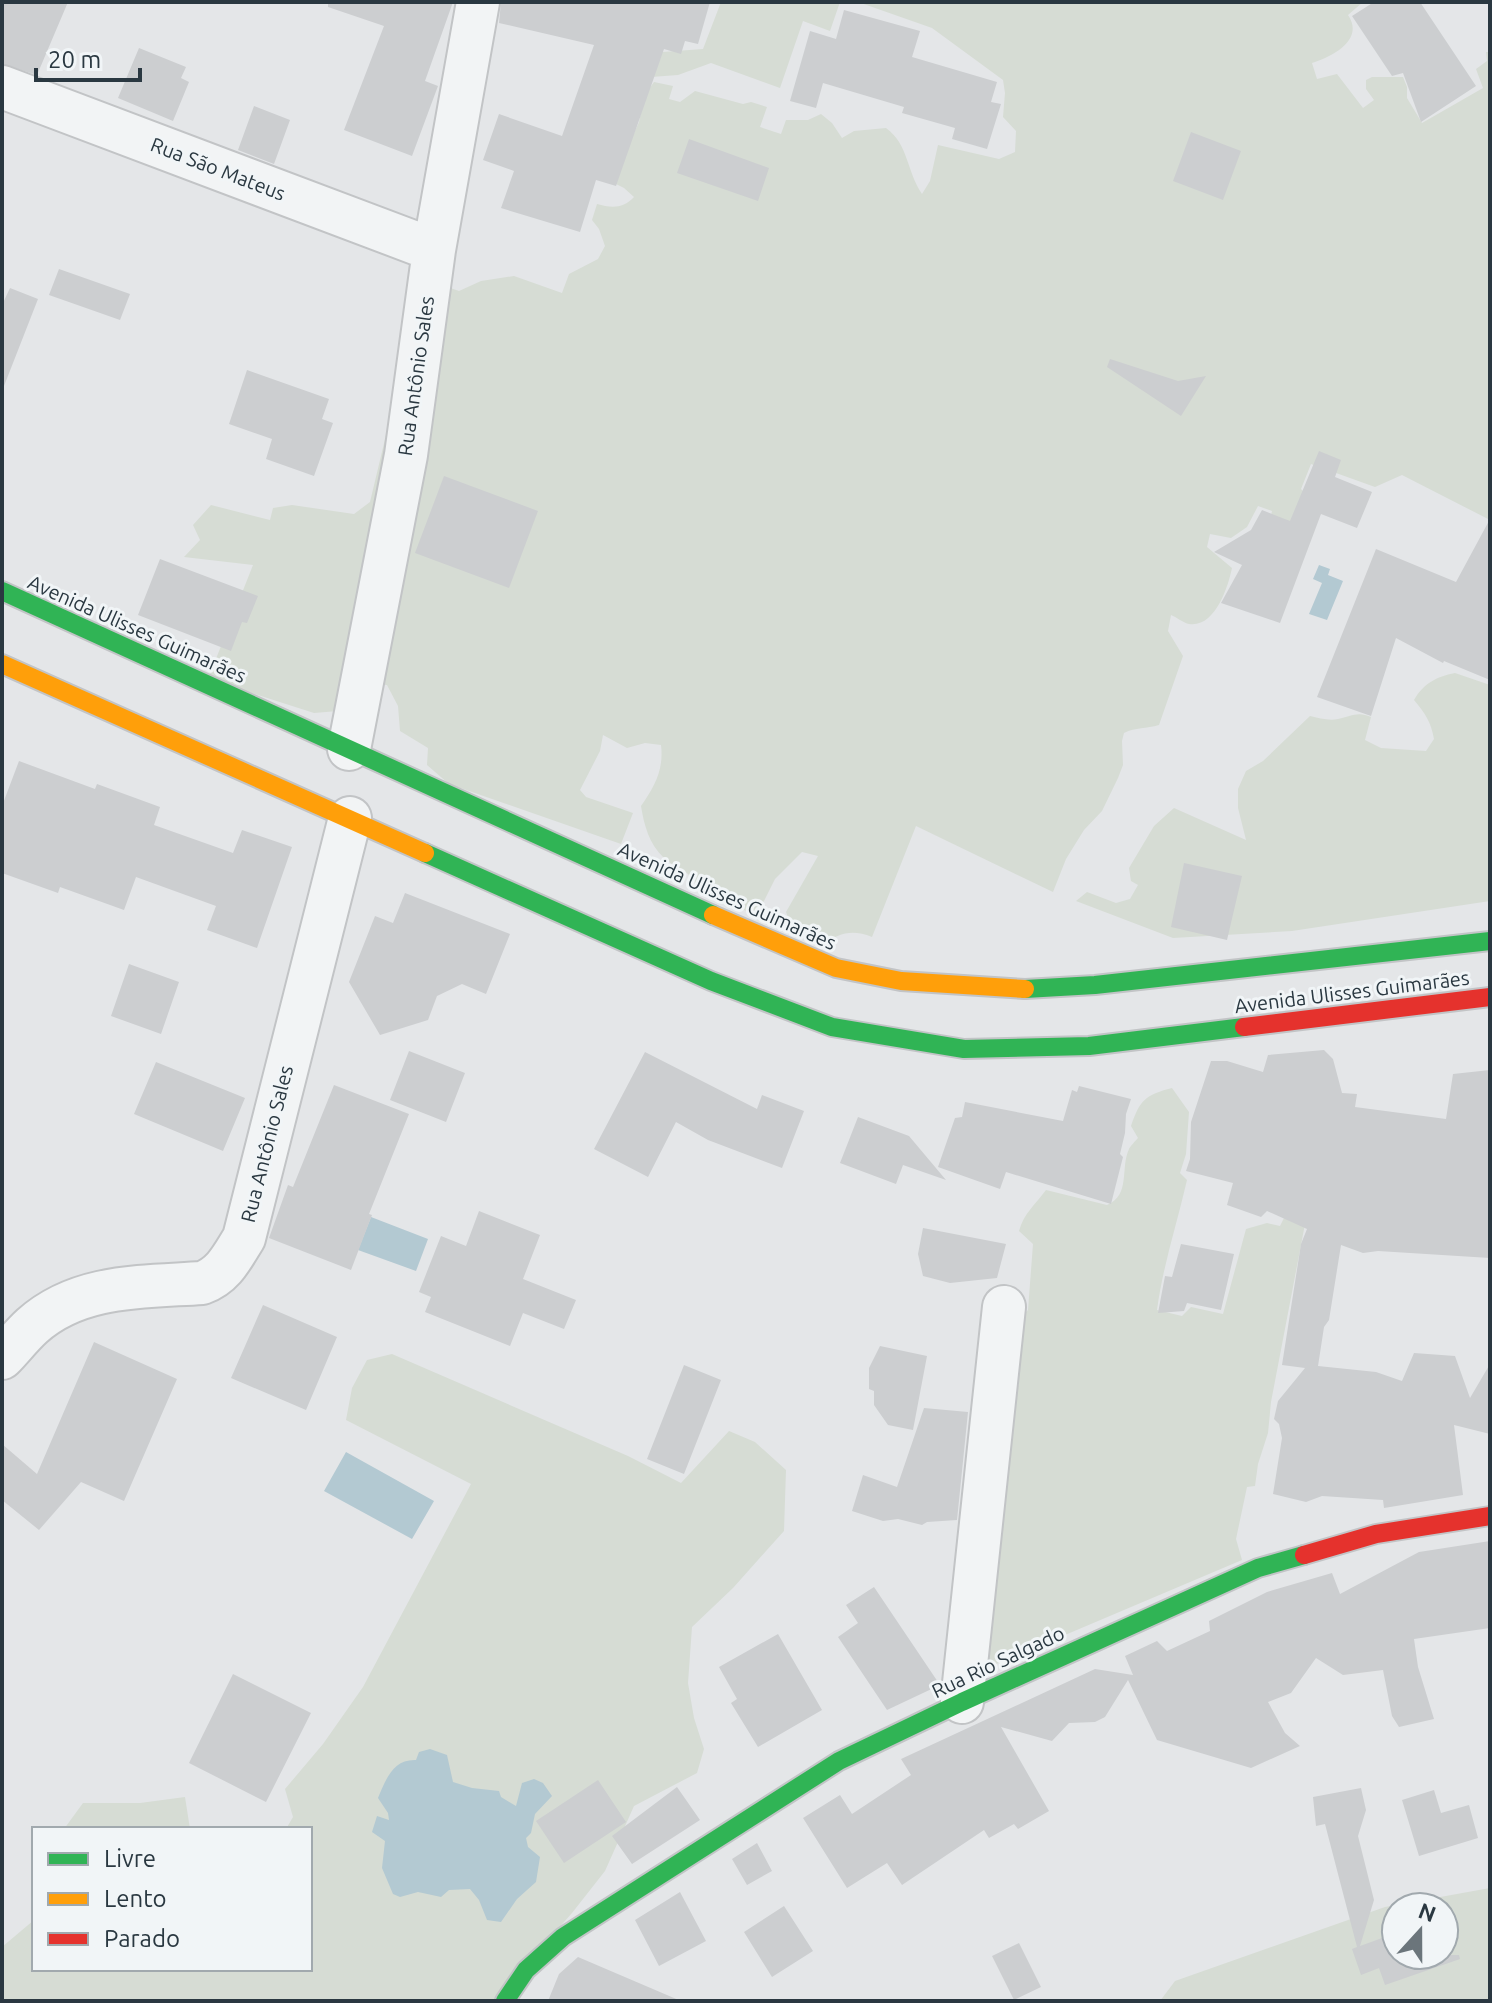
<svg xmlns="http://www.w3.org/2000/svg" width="1492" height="2003" font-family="Ubuntu,sans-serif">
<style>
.green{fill:#d6dcd4;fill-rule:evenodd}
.water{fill:#b3c9d2}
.building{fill:#ccced0}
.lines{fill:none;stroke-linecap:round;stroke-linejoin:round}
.street-casing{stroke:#c2c4c6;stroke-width:46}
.fast-casing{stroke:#c2c4c6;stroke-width:22}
.slow-casing{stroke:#c2c4c6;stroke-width:22}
.jam-casing{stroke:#c2c4c6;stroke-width:22}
.street{stroke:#f2f4f5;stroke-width:42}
.fast{stroke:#30b455;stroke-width:18}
.slow{stroke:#ff9f0a;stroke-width:18}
.jam{stroke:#e5322d;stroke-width:18}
.labels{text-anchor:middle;stroke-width:6;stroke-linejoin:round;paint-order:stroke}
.street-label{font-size:20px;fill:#2a3841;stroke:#f1f5f7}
</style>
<rect width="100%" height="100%" fill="#e4e6e8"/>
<path class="green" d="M721,2h119l-10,29 -27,-10 -23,67 -69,-25 -33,12 -27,2 -2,-24 54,-4z
M858,2h505l-15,13c17,25 -16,42 -36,48l5,16 20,-5 26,34 11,-8 -8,-11v-9l6,-3h31l4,10v11l15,25 61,-35 -7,-19 11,-8 -1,-9h4v468l-88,-45 -27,12 -64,-23 -10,25 5,5 -11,41 -24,-20 1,-4 -14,-5 -11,21 -16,11 -21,-4 -3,13 25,21c-4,19 -17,60 -43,56 -5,-1 -13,-7 -18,-9l-3,16 15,25 -24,69c-13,4 -23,2 -35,8l-2,8 1,24 -5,13 -16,33 -18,19 -18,29 -13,33 -137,-66 -44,111c-20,-8 -33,-4 -50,8l-28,-12 -8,-21 32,-56 -16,-4 -27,27 -18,36 -57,-22c-9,-25 -19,-20 -36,-35 -15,-14 -20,-33 -23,-52 14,-20 23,-37 20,-61l-16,-2 -18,5 -24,-13 -3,16 -20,39 6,7 47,16 -12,31 -172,-60 -22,-19 1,-17 -28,-17 -2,-25 -11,-21 -13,-1 -23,-29 -9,18 6,14 -10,24 -24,2 -106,-34 45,-114 -69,-8 16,-17 -7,-15 18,-20 59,15 3,-12 19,-3 62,9 16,-12 16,-67 17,-11 39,-139 17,6 22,-10 33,-5 48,17 7,-19 29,-15 7,-13 -6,-17 -7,-9 5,-16c14,4 26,5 37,-7l-10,-9 -12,-6 27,-60 5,-26 10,-14 19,4 -4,13 11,3 15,-11 48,13 8,-2 16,5 -7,20 21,7 5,-14h22l13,-6 11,9 10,15 12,-7 32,-3c23,17 20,42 36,66l8,-13 8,-36 61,14 16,-7 1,-21 -13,-14 2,-24 -2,-13 -71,-52z
M1455,673l35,12v216l-198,30 -119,7 -97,-37 11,-9 29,11 14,-4 8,-14 -7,-4 -2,-13 25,-42 20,-18 72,32 -8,-32v-19l8,-18 17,-10 47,-45c9,2 19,5 28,3 13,-3 20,-8 33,-2l-6,23 16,8 45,3 8,-12c-3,-17 -9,-26 -20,-39 10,-17 22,-23 41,-27z
M1172,1088l17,24 -3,42 -6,19 7,7c-10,44 -24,85 -30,130l25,6 9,-9 32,7 23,-85 21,-6 13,3 4,-8 21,6 -34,178 -3,31 -10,31 -3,22 -8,1 -11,52 6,21 -267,113 23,-240 21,-49 -10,-12 6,-49 13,-13 5,-66 -14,-13c5,-18 16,-26 27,-41l61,15c24,-10 13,-37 22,-56 0,-1 7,-9 9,-11l-7,-12c9,-26 14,-31 41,-38z
M392,1354l236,102 53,27 48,-52 26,11 31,28 -2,61 -51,57 -41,39 -4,56 6,35 10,31 -7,24 -63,33 -29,65 -33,42 -78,88h-492v-54l32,-27v49h276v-140h-24l7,-12 -8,-28 38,-45 40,-57 108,-203 -125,-64 6,-32 15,-28z
M185,1797l5,32h-126l19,-26h57z
M1490,1888v113h-330l15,-20 210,-74zM1396,1907h48v48h-48z"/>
<path class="water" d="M1319,565l11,4 -2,6 15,6 -16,39 -18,-6 13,-31 -9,-4z
M371,1217l57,22 -12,32 -58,-21z
M346,1452l88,49 -22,38 -88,-48z
M430,1749l17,6 6,27 19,6 27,3 2,6 15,9 6,-23 12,-4 9,4 9,13 -17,18 -4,19 -5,5 2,9 12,10 -4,25 -19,17 -16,23 -14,-2 -8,-20 -9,-11 -21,1 -8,7 -23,-5 -18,5 -7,-3 -11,-26 3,-27 -13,-9 5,-16 12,4 -1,-7 -10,-15c8,-19 15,-39 38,-38l3,-8z"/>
<path class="building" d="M2,2h66l-31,73 -35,-11z
M328,2h125l-28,79 13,5 -26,70 -68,-26 40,-104 -56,-19z
M501,2h209l-12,42 -13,-3 -4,13 -17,-5 -48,137 -20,-6 -16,52 -79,-24 13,-37 -31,-11 16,-46 63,22 32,-91 -95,-22z
M1374,2h46l56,84 -55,36 -18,-49 -11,3 -40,-60z
M844,10l76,21 -8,26 85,25 -6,20 10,2 -14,45 -35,-10 3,-11 -53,-15 2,-6 -81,-24 -7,25 -26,-7 20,-70 26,8z
M139,48l47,19 -5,11 8,4 -16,39 -55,-23z
M254,106l36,14 -16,44 -36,-14z
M1191,132l50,19 -18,49 -50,-19z
M689,139l80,29 -11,33 -81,-28z
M59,269l71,25 -10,26 -71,-25z
M10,288l28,11 -34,87h-2v-81z
M1110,359l68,22 28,-5 -25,40 -74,-49z
M247,370l82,29 -7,20 11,4 -19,53 -48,-17 6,-20 -43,-15z
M1319,451l22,9 -6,17 37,15 -15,36 -36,-14 -41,109 -59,-20 21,-38 -28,-13 37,-22 11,-20 28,11z
M444,476l94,35 -29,77 -94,-35z
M1490,519v161l-46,-19 -1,2 -47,-25 -25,78 -54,-19 59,-148 80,33z
M160,559l98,37 -11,27 -5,-1 -11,29 -93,-36z
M19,761l76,28 2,-5 63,23 -6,18 79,28 9,-23 50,17 -35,101 -50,-18 9,-24 -80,-29 -12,33 -64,-23 -2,6 -56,-20v-67z
M1184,863l58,13 -15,64 -56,-13z
M405,893l105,41 -24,60 -24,-10 -25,12 -9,24 -48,15 -31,-53 26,-66 18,7z
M129,964l50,18 -18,52 -50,-18z
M1324,1050l9,9 9,34 15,1 -2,13 91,12 7,-45 37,-4v188l-112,-7 -15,2 -22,-8 -12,75 -5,7 -6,39 58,6 26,9 12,-28 41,3 15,42 20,-34v70l-36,-9 9,70 -79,13 -1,-8 -61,-4 -16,6 -33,-8 9,-56 -3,-14 -5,-5 4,-18 27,-33 -23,-3 19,-121 6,-15 -40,-18 -6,6 -34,-12 6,-22 -47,-12 4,-12 1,-37 20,-61h16l36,11 5,-17z
M409,1051l56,22 -19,49 -56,-22z
M645,1052l112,57 5,-14 42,16 -22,57 -74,-28 -32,-18 -28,55 -54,-28z
M156,1062l89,36 -22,53 -89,-37z
M334,1085l75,29 -40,100 3,1 -21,55 -82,-32 19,-53 5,2z
M1079,1086l52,13 -5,15 -1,19 -5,21 3,3 -12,47 -105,-32 -6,17 -62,-22 17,-49 7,-1 3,-15 98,19 9,-31 5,2z
M858,1117l51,19 37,44 -43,-15 -7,19 -56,-21z
M479,1211l61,24 -17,44 53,21 -12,29 -41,-16 -13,33 -85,-34 6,-15 -12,-5 22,-56 25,10z
M923,1228l83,16 -9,34 -47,5 -27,-7 -5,-22z
M1181,1244l53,10 -13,56 -34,-7 -3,8 -26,2 7,-37 7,1z
M263,1305l74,32 -31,73 -75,-32z
M94,1342l83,37 -53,122 -43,-19 -42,48 -37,-30v-56l35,30z
M880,1346l47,10 -14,74 -25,-5 -14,-20v-14l-5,-2v-21z
M684,1365l37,15 -37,94 -37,-15z
M924,1408l44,4 -11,108 -30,2 -5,3 -24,-6 -15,2 -31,-10 11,-36 34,12z
M1490,1541v87l-76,11 4,28 16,52 -35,8 -7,-11 -9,-46 -40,5 -27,-17 -25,35 -23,9 17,31 15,13 -49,22 -94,-28 -29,-60 -23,37 -10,5 -26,1 -17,18 -51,-14 48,84 -31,18 -4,-5 -25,14 -5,-8 -82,55 -15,-22 -40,25 -44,-70 37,-23 12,19 59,-39 -10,-16 194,-90 38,6 -8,-19 32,-15 10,10 43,-20 -1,-10 58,-29 65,-19 8,21 79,-42z
M874,1587l66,98 -53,25 -49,-73 20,-14 -12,-18z
M778,1634l44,76 -64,37 -27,-44 6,-4 -18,-32z
M233,1674l78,39 -45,89 -77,-39z
M598,1780l28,42 -62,41 -28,-42z
M677,1787l23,33 -68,44 -20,-28z
M1361,1788l5,22 -8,26 16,64 -14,46 36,-13v22h63l1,4 -75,26 -6,-17 -18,7 -9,-26 5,-2 -32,-123 -9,2 -3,-29z
M1434,1790l7,23 28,-8 9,33 -59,18 -17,-56z
M757,1843l15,28 -25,14 -15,-26z
M680,1892l26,49 -47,25 -24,-46z
M784,1906l29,45 -41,26 -28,-45z
M1019,1943l22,44 -27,13 -22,-44z
M578,1957l103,44h-133l11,-27z"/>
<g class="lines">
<g class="street-casing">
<path id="street" d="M2,87l432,163
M349,749l57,-294 28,-205 44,-248
M2,1358c10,-10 19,-22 30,-32 47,-42 111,-39 170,-43 22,-8 30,-26 42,-45l106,-420
M962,1702l42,-395"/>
</g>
<g class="fast-casing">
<path id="fast" d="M2,591l711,324
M425,853l286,128 121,46 132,22 125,-3 155,-19
M1025,989l70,-4 395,-44
M505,2001l21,-31 37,-33 276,-176 123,-59 296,-134 46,-13"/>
</g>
<g class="slow-casing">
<path id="slow" d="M2,664l423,189
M713,915l123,53 65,13 124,8"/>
</g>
<g class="jam-casing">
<path id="jam" d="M1244,1027l246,-30
M1304,1555l72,-21 114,-18"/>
</g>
<use href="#street" class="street"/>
<use href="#fast" class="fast"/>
<use href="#slow" class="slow"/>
<use href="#jam" class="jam"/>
</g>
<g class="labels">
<g class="street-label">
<text transform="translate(218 169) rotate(21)" y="7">Rua São Mateus</text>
<text transform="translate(416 376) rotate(-82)" y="7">Rua Antônio Sales</text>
<text transform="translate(137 629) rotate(24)" y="7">Avenida Ulisses Guimarães</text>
<text transform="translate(727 896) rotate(24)" y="7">Avenida Ulisses Guimarães</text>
<text transform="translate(1352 992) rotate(-7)" y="7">Avenida Ulisses Guimarães</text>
<text transform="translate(267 1144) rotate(-76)" y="7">Rua Antônio Sales</text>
<text transform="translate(998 1662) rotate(-25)" y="7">Rua Rio Salgado</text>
</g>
</g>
<rect width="1492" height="2003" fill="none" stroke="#2a3841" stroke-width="8"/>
<rect x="32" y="1827" width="280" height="144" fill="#f1f5f7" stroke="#a1a9ae" stroke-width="2"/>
<rect x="48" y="1853" width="40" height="12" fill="#30b455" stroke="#a1a9ae" stroke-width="2"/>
<text x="104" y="1867" font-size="24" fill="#2a3841">Livre</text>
<rect x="48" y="1893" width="40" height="12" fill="#ff9f0a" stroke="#a1a9ae" stroke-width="2"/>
<text x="104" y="1907" font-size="24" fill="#2a3841">Lento</text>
<rect x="48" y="1933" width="40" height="12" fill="#e5322d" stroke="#a1a9ae" stroke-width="2"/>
<text x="104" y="1947" font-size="24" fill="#2a3841">Parado</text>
<g transform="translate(1420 1931) rotate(21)"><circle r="38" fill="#f1f5f7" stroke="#a1a9ae" stroke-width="2"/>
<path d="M0-6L14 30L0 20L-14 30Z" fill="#6b757b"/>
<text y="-12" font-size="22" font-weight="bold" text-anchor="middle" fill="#2a3841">N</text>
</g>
<path d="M36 68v12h104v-12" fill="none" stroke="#2a3841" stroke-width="4"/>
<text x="48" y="68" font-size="24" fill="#2a3841" stroke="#f1f5f7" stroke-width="6" paint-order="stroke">20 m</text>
</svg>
